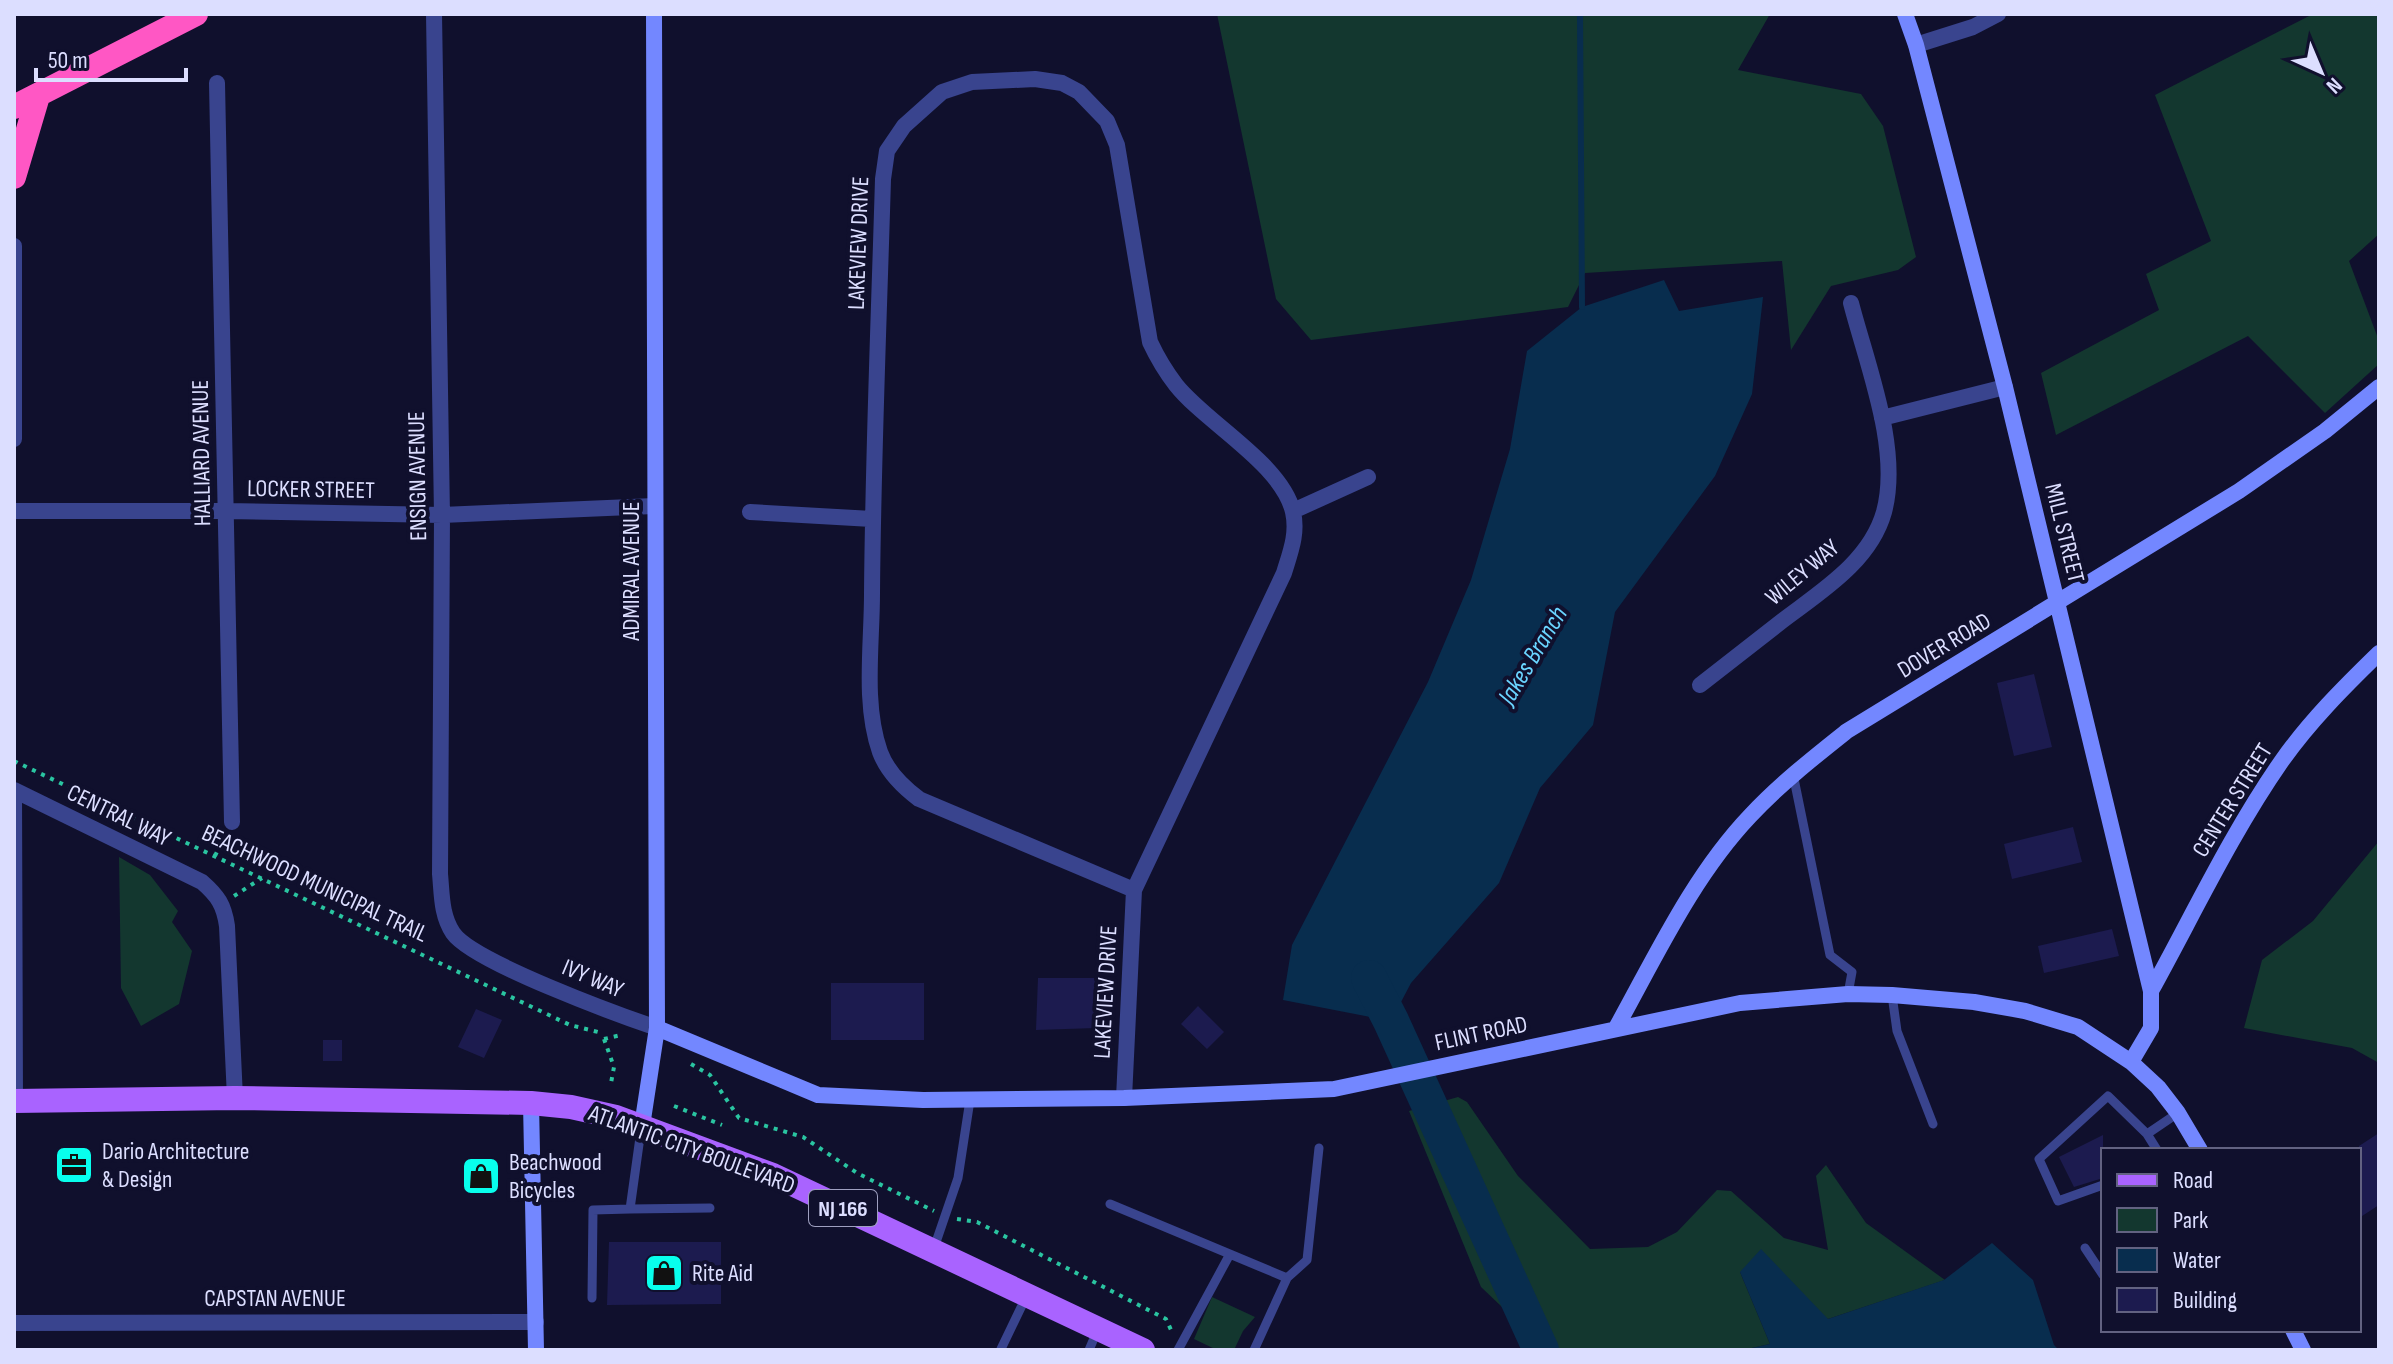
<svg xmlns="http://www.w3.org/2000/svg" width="2393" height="1364" font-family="'Sofia Sans Condensed',sans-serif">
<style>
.green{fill:#13372f}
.water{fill:#082d4e}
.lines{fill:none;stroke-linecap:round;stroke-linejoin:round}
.stream{stroke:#082d4e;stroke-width:6}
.river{stroke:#082d4e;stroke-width:36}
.building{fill:#1c1b4f}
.path{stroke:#2ac5a1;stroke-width:4;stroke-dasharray:4 6;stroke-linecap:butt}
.lane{stroke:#39448e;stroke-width:9}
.street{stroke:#39448e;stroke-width:16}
.secondary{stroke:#7387ff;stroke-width:16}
.primary{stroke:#a963ff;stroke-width:24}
.highway{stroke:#ff57c4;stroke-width:24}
.labels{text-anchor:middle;stroke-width:8;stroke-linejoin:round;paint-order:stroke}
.shield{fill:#10102d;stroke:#9fa0c0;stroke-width:2}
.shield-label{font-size:22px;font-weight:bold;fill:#dcdeff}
.street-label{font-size:24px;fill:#dcdeff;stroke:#10102d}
.poi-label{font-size:24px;fill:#dcdeff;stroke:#10102d;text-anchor:start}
.water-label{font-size:26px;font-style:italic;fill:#6ad4ff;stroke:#10102d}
</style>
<rect width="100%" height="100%" fill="#10102d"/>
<path class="green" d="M1217,14h553l-32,56 123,24 22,32 33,131 -18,13 -67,16 -40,64 -9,-89 -197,12 -17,34 -257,33 -35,-41z
M2313,14h66v220l-30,27 30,80v23l-54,49 -77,-77 -192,99 -15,-62 118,-63 -13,-36 65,-33 -56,-146z
M2379,841v222l-27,-15 -108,-20 18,-68 51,-39z
M119,857l31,18 28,36 -6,11 20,29 -13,53 -38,22 -20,-38z
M1458,1097l9,5 51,74 72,73 58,-2 29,-15 40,-42 14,1 53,47 44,12 -12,-74 10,-11 40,58 79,57 -117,39 -88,-47 30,72 -27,6h-182l-20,-6 -60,-57 -72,-176z
M1212,1297l43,20 -12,14 -9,19h-17l-23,-11z"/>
<path class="water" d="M1664,280l15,31 84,-14 -11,97 -37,82 -100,136 -22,113 -53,63 -41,95 -88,100 -20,38 -108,-21 9,-55 136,-263 43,-102 39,-131 17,-98 55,-44z
M1992,1243l41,37 21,65 5,5h-316l27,-6 -30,-72 21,-23 67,70 116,-39z"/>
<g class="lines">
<path class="stream" d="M1580,14l2,293"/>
<path class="river" d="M1369,978l22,43 150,329"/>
</g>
<path class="building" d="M2034,674l18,73 -38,9 -17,-73z
M2073,827l9,35 -70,17 -8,-35z
M2112,929l7,27 -75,17 -6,-27z
M1038,978h58v50l-60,2z
M831,983h93v57h-93z
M1198,1006l26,26 -17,17 -26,-25z
M476,1009l26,11 -18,38 -26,-11z
M323,1040h19v21h-19z
M2379,1133v72l-20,13v-72z
M2103,1135v43l-29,9 -15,-30z
M609,1242h112v62l-114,1z"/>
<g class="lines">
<path class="path" d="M14,761l556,264 32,8
M215,856l10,-21
M234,896l28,-18
M604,1039l17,-4
M604,1039l10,28 -3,16
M691,1064l19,11 29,43 64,19 54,36 77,38
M674,1106l48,19
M957,1219l20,3 189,97 6,13"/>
<path class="lane" d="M1793,774l37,181 22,17 -4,22
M1892,995l5,36 36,93
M2147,1134l10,16
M2103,1185l-45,16 -19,-42 69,-63 39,38 31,-21
M1110,1204l177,74 20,-18 12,-112
M630,1209l80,-1
M934,1248l24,-70 12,-78
M2085,1248l18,27
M592,1298l1,-88 37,-1 11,-79
M1003,1350l-2,-1 26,-54
M1089,1350l9,-21
M1178,1350l52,-96
M1254,1350l33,-72"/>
<path class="street" d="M434,14l8,501 -2,359c2,20 1,41 13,59 20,29 166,82 204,95
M1916,45l57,-18 25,-13
M217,83l15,739
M14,246v193
M1882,418l123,-31
M14,511h212l216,4 212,-9
M1293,511l75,-34
M750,512l122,7
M1700,685c27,-21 54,-42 82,-64 38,-29 88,-59 102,-109 17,-63 -17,-147 -33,-209
M14,790l188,92c16,14 22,23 25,44l8,172
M14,791l1,310
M1124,1098l10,-208 150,-317c6,-20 14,-39 9,-61 -11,-48 -87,-89 -117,-127 -10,-13 -19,-28 -26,-43l-33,-197 -10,-24 -28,-29 -17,-9 -27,-4 -63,3 -30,10 -38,34 -17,25 -4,28c-4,138 -10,277 -11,415 0,51 -9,110 8,158 7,19 23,35 39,47l215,91
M14,1323l522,-1"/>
<path class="secondary" d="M1905,14l11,31 89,342 146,604v37l-20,34
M2151,991c42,-76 80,-157 130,-229 28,-40 63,-75 98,-109
M657,1028l161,67 105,5 201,-2 210,-9 406,-86 108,-9 44,1 82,7 51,9 53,16 53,35 27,25 20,26 22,37
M1616,1028c40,-72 77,-152 134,-212 30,-32 63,-58 97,-85l392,-240 86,-60 54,-44
M531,1103l5,247
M642,1126l15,-98 -3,-1014
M2293,1330l10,20"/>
<path class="primary" d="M14,1101l221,-3 296,5 40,4 45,10 157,58 370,175"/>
<path class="highway" d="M14,107l182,-93
M14,177l24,-81"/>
</g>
<defs>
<g id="office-square" transform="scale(2)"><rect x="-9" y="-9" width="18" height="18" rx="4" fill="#08ffed" stroke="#10102d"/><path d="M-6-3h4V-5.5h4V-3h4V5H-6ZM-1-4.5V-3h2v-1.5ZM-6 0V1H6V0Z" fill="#111"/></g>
<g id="shop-square" transform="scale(2)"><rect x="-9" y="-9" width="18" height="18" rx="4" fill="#08ffed" stroke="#10102d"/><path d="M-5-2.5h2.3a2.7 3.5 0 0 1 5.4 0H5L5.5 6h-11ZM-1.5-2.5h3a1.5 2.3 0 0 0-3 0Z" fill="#111"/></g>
</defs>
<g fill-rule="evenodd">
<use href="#office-square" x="74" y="1165"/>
<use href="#shop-square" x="481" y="1176"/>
<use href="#shop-square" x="664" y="1273"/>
</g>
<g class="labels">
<rect class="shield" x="809" y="1190" width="68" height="36" rx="6"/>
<g class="shield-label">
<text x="843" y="1216">NJ 166</text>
</g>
<g class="street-label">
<text transform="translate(858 243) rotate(-88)" y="8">LAKEVIEW DRIVE</text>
<text transform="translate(201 453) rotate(-91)" y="8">HALLIARD AVENUE</text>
<text transform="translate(417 476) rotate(-91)" y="8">ENSIGN AVENUE</text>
<text transform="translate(311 489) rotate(1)" y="8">LOCKER STREET</text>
<text transform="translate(2065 533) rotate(76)" y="8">MILL STREET</text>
<text transform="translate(631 571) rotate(-90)" y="8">ADMIRAL AVENUE</text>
<text transform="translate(1802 572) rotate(-40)" y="8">WILEY WAY</text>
<text transform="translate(1944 645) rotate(-31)" y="8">DOVER ROAD</text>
<text transform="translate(2232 800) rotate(-58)" y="8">CENTER STREET</text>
<text transform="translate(119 815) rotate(26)" y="8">CENTRAL WAY</text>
<text transform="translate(315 883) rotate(25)" y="8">BEACHWOOD MUNICIPAL TRAIL</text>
<text transform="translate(593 978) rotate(23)" y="8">IVY WAY</text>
<text transform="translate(1105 992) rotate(-87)" y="8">LAKEVIEW DRIVE</text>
<text transform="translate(1481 1033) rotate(-12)" y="8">FLINT ROAD</text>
<text transform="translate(692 1149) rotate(20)" y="8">ATLANTIC CITY BOULEVARD</text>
<text x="275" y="1306">CAPSTAN AVENUE</text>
</g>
<g class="poi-label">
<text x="102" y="1159">Dario Architecture<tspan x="102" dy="28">&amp; Design</tspan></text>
<text x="509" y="1170">Beachwood<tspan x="509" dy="28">Bicycles</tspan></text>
<text x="692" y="1281">Rite Aid</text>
</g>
<g class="water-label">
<text transform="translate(1532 655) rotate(-59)" y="9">Jakes Branch</text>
</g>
</g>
<rect width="2393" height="1364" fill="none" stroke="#dcdeff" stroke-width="32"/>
<rect x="2101" y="1148" width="260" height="184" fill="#10102d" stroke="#626281" stroke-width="2"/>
<rect x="2117" y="1174" width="40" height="12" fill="#a963ff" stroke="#626281" stroke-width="2"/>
<text x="2173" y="1188" font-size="24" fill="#dcdeff">Road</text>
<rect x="2117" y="1208" width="40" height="24" fill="#13372f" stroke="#626281" stroke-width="2"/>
<text x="2173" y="1228" font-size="24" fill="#dcdeff">Park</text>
<rect x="2117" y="1248" width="40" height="24" fill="#082d4e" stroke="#626281" stroke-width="2"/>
<text x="2173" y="1268" font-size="24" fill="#dcdeff">Water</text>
<rect x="2117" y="1288" width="40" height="24" fill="#1c1b4f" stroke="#626281" stroke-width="2"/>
<text x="2173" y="1308" font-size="24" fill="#dcdeff">Building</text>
<g transform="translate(2321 72) rotate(136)" stroke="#10102d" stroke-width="6" paint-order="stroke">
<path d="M0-6L14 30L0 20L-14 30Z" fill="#dcdeff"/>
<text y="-12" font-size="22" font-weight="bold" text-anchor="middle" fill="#dcdeff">N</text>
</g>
<path d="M36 68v12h150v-12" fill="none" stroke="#dcdeff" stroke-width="4"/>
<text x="48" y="68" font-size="24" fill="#dcdeff" stroke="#10102d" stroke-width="6" paint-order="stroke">50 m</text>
</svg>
